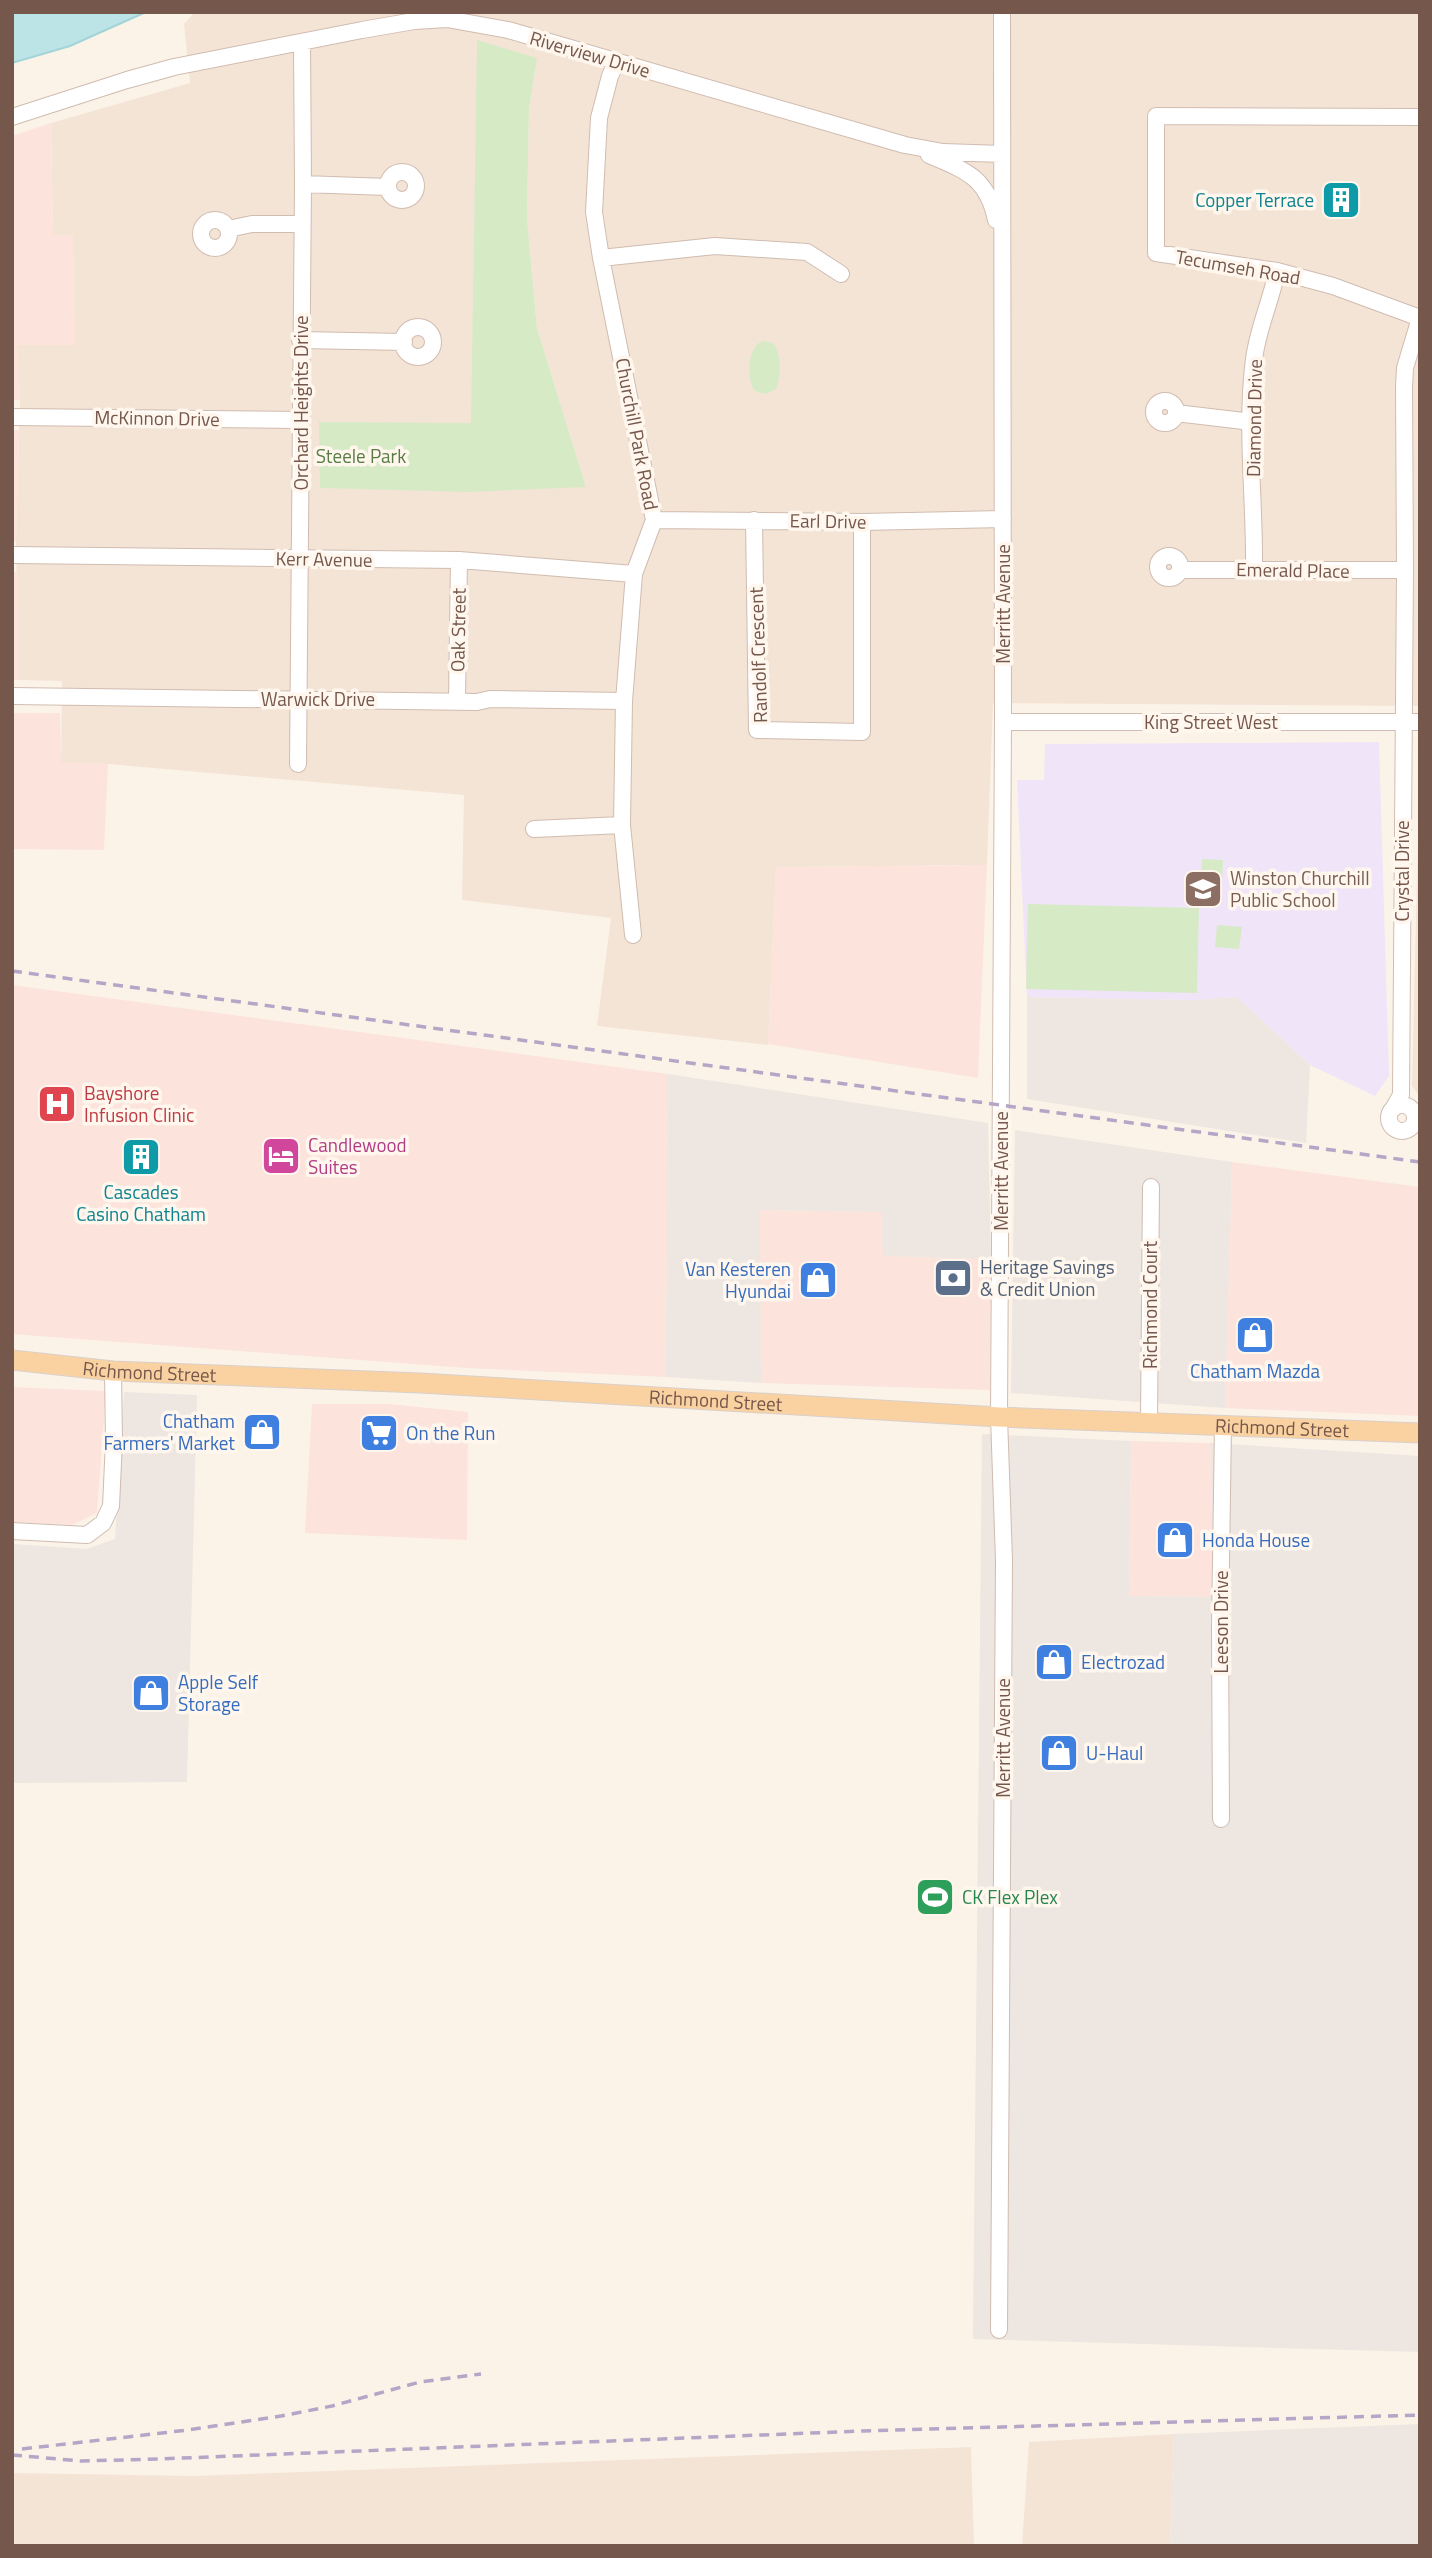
<svg xmlns="http://www.w3.org/2000/svg" width="1432" height="2558" font-family="'Titillium Web',sans-serif">
<style>
.residential{fill:#f4e4d6;fill-rule:evenodd}
.commercial{fill:#fce3dc}
.industrial{fill:#ede6e1}
.education{fill:#f0e4f9}
.green{fill:#d7eac6}
.water{fill:#bce3e6;stroke:#a2d4d8;stroke-width:2}
.lines{fill:none;stroke-linecap:round;stroke-linejoin:round}
.minor-casing{stroke:#d0bcb0;stroke-width:18}
.major-casing{stroke:#d9d0cd;stroke-width:21}
.minor{stroke:#fff;stroke-width:16}
.major{stroke:#fad2a1;stroke-width:19}
.rail{stroke:#b5a5c7;stroke-width:3.5;stroke-dasharray:10 7;stroke-linecap:butt}
.labels{text-anchor:middle;stroke-width:7;stroke-linejoin:round;paint-order:stroke}
.street-label{font-size:19px;fill:#76574c;stroke:#fff7ee}
.culture-label{font-size:19px;fill:#0d838f;stroke:#fff7ee;text-anchor:end}
.park-label{font-size:19px;fill:#587c43;stroke:#fff7ee}
.education-label{font-size:19px;fill:#785e54;stroke:#fff7ee;text-anchor:start}
.health-label{font-size:19px;fill:#be3a42;stroke:#fff7ee;text-anchor:start}
.hotel-label{font-size:19px;fill:#b23c85;stroke:#fff7ee;text-anchor:start}
.service-label{font-size:19px;fill:#4e5e75;stroke:#fff7ee;text-anchor:start}
.shop-label{font-size:19px;fill:#366cbe;stroke:#fff7ee;text-anchor:start}
.leisure-label{font-size:19px;fill:#27864d;stroke:#fff7ee;text-anchor:start}
</style>
<rect width="100%" height="100%" fill="#fcf3e8"/>
<path class="residential" d="M195,12h1225v694l-427,-3 -6,162 -211,2 -8,178 -171,-19 14,-108 -149,-18 2,-105 -356,-31 -47,-1 1,-82 -43,-1 -3,-139 4,-141 -3,-55h57l-1,-110h-20l-2,-112 139,-40 -6,-59zM537,58l-8,52 -2,108 10,110 49,159 -266,-65 153,2z
M1420,748v349l-8,-11z
M1174,2434l-4,112h-148l7,-104z
M971,2447l3,99h-962v-73l182,3z"/>
<path class="commercial" d="M51,123l2,112h20l2,110h-58l3,55h-8v-264z
M12,430h7l-3,111h-4z
M12,572h6l1,108h-7z
M12,713h48l1,49 47,2 -4,86 -92,-1z
M987,865l-9,213 -210,-34 8,-177z
M12,985l656,89 -2,303 -200,-9 -454,-34z
M1232,1162l188,25v229l-195,-8z
M759,1210l122,2 2,44 108,3 -1,131 -229,-7z
M12,1387l94,4 -9,122 -25,12 -60,-3z
M312,1404h77l79,8 -1,128 -162,-7z
M1131,1441l79,2 4,154 -85,-1z"/>
<path class="industrial" d="M1027,997l167,3 43,-3 73,68 -4,78 -279,-44z
M668,1074l320,49 3,136 -108,-3 -2,-44 -121,-2 1,173 -95,-6z
M1015,1130l217,32 -7,246 -214,-15z
M124,1392l73,3 -10,387 -175,1v-239l75,5 28,-10z
M982,1434l149,7 -2,155 85,1 -4,-154 210,13v896l-447,-13z
M1420,2424v122h-250l4,-112z"/>
<path class="education" d="M1379,742l10,334 -14,20 -65,-31 -73,-68 -43,3 -167,-3 -10,-217h27l1,-36z"/>
<path class="green" d="M477,40l60,18 -8,52 -2,108 10,110 49,159 -116,5 -150,-4 -1,-66 152,1z
M763,341l10,2c9,10 8,34 3,46l-10,5 -11,-3c-9,-12 -8,-45 8,-50z
M1202,859l21,1 -1,22h-21z
M1028,904l171,4 -2,85 -171,-4z
M1217,925l25,2 -3,22 -24,-2z"/>
<path class="water" d="M12,12h134l-76,34 -58,17z"/>
<g class="lines">
<g class="minor-casing">
<path id="minor" d="M617,61l-7,15 -11,42 -5,94 7,46 53,262 -20,54 -10,127 -2,124 11,110
M12,117l115,-37 47,-13 188,-37 52,-9 33,-2 61,11 397,115 38,7 59,2
M1420,117l-264,-1v137l121,18 56,15 87,32
M929,155c37,16 58,22 67,65
M388 186a14 14 0 1 1 28 0a14 14 0 1 1-28 0Z
M303,184l85,3
M201 234a14 14 0 1 1 28 0a14 14 0 1 1-28 0Z
M228,229l24,-5h50
M601,258l114,-12 92,6 34,22
M403 342a15 15 0 1 1 30 0a15 15 0 1 1-30 0Z
M300,340l104,2
M1154 412a11 11 0 1 1 22 0a11 11 0 1 1-22 0Z
M1176,413l76,9
M12,417l289,3
M654,520l208,2 141,-3
M754,520l3,210 105,2v-210
M12,555l447,5 175,14
M1158 567a11 11 0 1 1 22 0a11 11 0 1 1-22 0Z
M1254,569c1,-69 -9,-141 0,-210 4,-31 17,-58 23,-88
M1180,570h225
M12,696l465,6 13,-3 134,2
M457,700l2,-140
M1003,722h417
M298,764l5,-580 -1,-141
M534,829l88,-4
M1389 1118a13 13 0 1 1 26 0a13 13 0 1 1-26 0Z
M1393,1109l8,-14 4,-525 -1,-183 1,-19 15,-50
M1149,1422l2,-235
M12,1531l75,4 16,-12 8,-17 3,-65 -1,-70
M1221,1819l-1,-191 3,-203
M999,2330l5,-770 -5,-143 4,-695 -1,-710"/>
</g>
<g class="major-casing">
<g id="major">
<path id="s1" d="M12,1360l101,11 307,12 579,34 421,16"/>
</g>
</g>
<use href="#minor" class="minor"/>
<use href="#major" class="major"/>
<path class="rail" d="M12,971l1408,191
M22,2449l166,-19 93,-14 51,-10 88,-24 61,-8
M12,2455l69,6 77,-2 704,-28 558,-16"/>
</g>
<defs>
<g id="building-square" transform="scale(2.0125)"><rect x="-9" y="-9" width="18" height="18" rx="4" fill="#0f9aa8" stroke="#fff7ee"/><path d="M-4-6H4V6H1V3H-1V6H-4ZM-2.5-4.3h1.7v1.8h-1.7ZM.8-4.3h1.7v1.8H.8ZM-2.5-1h1.7V.8h-1.7ZM.8-1h1.7V.8H.8Z" fill="#fff"/></g>
<g id="school-square" transform="scale(2.0125)"><rect x="-9" y="-9" width="18" height="18" rx="4" fill="#8d6e63" stroke="#fff7ee"/><path d="M0-5L7-2L0 1L-7-2ZM-4 1L0 2.5L4 1V4Q0 6-4 4Z" fill="#fff"/></g>
<g id="hospital-square" transform="scale(2.0125)"><rect x="-9" y="-9" width="18" height="18" rx="4" fill="#e0444e" stroke="#fff7ee"/><path d="M-5-5h3v3.5h4V-5h3V5h-3V1.5h-4V5h-3Z" fill="#fff"/></g>
<g id="hotel-square" transform="scale(2.0125)"><rect x="-9" y="-9" width="18" height="18" rx="4" fill="#d1479c" stroke="#fff7ee"/><path d="M-6-4.5h1.5V1H6V5H4.5V3h-9V5H-6ZM-4 0a1.8 1.8 0 1 1 3.6 0ZM.5 0V-2.5h3Q6-2.5 6 0Z" fill="#fff"/></g>
<g id="bank-square" transform="scale(2.0125)"><rect x="-9" y="-9" width="18" height="18" rx="4" fill="#5c6f8a" stroke="#fff7ee"/><path d="M-6-4H6V4H-6ZM0-2.3a2.3 2.3 0 1 0 0 4.6a2.3 2.3 0 1 0 0-4.6Z" fill="#fff"/></g>
<g id="shop-square" transform="scale(2.0125)"><rect x="-9" y="-9" width="18" height="18" rx="4" fill="#3f7fe0" stroke="#fff7ee"/><path d="M-5-2.5h2.3a2.7 3.5 0 0 1 5.4 0H5L5.5 6h-11ZM-1.5-2.5h3a1.5 2.3 0 0 0-3 0Z" fill="#fff"/></g>
<g id="supermarket-square" transform="scale(2.0125)"><rect x="-9" y="-9" width="18" height="18" rx="4" fill="#3f7fe0" stroke="#fff7ee"/><path d="M-6-5.5h2.5l.6 2H6L4.5 2H-2.5L-4.4-4H-6ZM-1.5 3.2a1.3 1.3 0 1 0 .1 0ZM3 3.2a1.3 1.3 0 1 0 .1 0Z" fill="#fff"/></g>
<g id="stadium-square" transform="scale(2.0125)"><rect x="-9" y="-9" width="18" height="18" rx="4" fill="#2e9e5b" stroke="#fff7ee"/><path d="M0-5a6.5 5 0 1 0 0 10a6.5 5 0 1 0 0-10ZM-3.5-1.8h7v3.6h-7Z" fill="#fff"/></g>
</defs>
<g fill-rule="evenodd">
<use href="#building-square" x="1341" y="200"/>
<use href="#school-square" x="1203" y="889"/>
<use href="#hospital-square" x="57" y="1104"/>
<use href="#hotel-square" x="281" y="1156"/>
<use href="#building-square" x="141" y="1157"/>
<use href="#bank-square" x="953" y="1278"/>
<use href="#shop-square" x="818" y="1280"/>
<use href="#shop-square" x="1255" y="1335"/>
<use href="#shop-square" x="262" y="1432"/>
<use href="#supermarket-square" x="379" y="1433"/>
<use href="#shop-square" x="1175" y="1540"/>
<use href="#shop-square" x="1054" y="1662"/>
<use href="#shop-square" x="151" y="1693"/>
<use href="#shop-square" x="1059" y="1753"/>
<use href="#stadium-square" x="935" y="1897"/>
</g>
<g class="labels">
<g class="street-label">
<text transform="translate(590 54) rotate(16)" y="7">Riverview Drive</text>
<text transform="translate(1238 267) rotate(10)" y="7">Tecumseh Road</text>
<text transform="translate(301 403) rotate(-90)" y="7">Orchard Heights Drive</text>
<text transform="translate(157 418) rotate(1)" y="7">McKinnon Drive</text>
<text transform="translate(1254 418) rotate(-89)" y="7">Diamond Drive</text>
<text transform="translate(637 434) rotate(79)" y="7">Churchill Park Road</text>
<text transform="translate(828 521) rotate(1)" y="7">Earl Drive</text>
<text transform="translate(324 559) rotate(1)" y="7">Kerr Avenue</text>
<text transform="translate(1293 570) rotate(1)" y="7">Emerald Place</text>
<text transform="translate(1003 604) rotate(-90)" y="7">Merritt Avenue</text>
<text transform="translate(458 630) rotate(-89)" y="7">Oak Street</text>
<text transform="translate(758 655) rotate(-92)" y="7">Randolf Crescent</text>
<text x="318" y="706">Warwick Drive</text>
<text x="1211" y="729">King Street West</text>
<text transform="translate(1402 871) rotate(-90)" y="7">Crystal Drive</text>
<text transform="translate(1001 1171) rotate(-90)" y="7">Merritt Avenue</text>
<text transform="translate(1150 1305) rotate(-90)" y="7">Richmond Court</text>
<text dy="7" stroke="none"><textPath href="#s1" startOffset="138">Richmond Street</textPath></text>
<text dy="7" stroke="none"><textPath href="#s1" startOffset="705">Richmond Street</textPath></text>
<text dy="7" stroke="none"><textPath href="#s1" startOffset="1272">Richmond Street</textPath></text>
<text transform="translate(1221 1622) rotate(-90)" y="7">Leeson Drive</text>
<text transform="translate(1003 1738) rotate(-90)" y="7">Merritt Avenue</text>
</g>
<g class="culture-label">
<text x="1314" y="207">Copper Terrace</text>
<text x="141" y="1199" text-anchor="middle">Cascades<tspan x="141" dy="22">Casino Chatham</tspan></text>
</g>
<g class="park-label">
<text x="361" y="463">Steele Park</text>
</g>
<g class="education-label">
<text x="1230" y="885">Winston Churchill<tspan x="1230" dy="22">Public School</tspan></text>
</g>
<g class="health-label">
<text x="84" y="1100">Bayshore<tspan x="84" dy="22">Infusion Clinic</tspan></text>
</g>
<g class="hotel-label">
<text x="308" y="1152">Candlewood<tspan x="308" dy="22">Suites</tspan></text>
</g>
<g class="service-label">
<text x="980" y="1274">Heritage Savings<tspan x="980" dy="22">&amp; Credit Union</tspan></text>
</g>
<g class="shop-label">
<text x="791" y="1276" text-anchor="end">Van Kesteren<tspan x="791" dy="22">Hyundai</tspan></text>
<text x="1255" y="1378" text-anchor="middle">Chatham Mazda</text>
<text x="235" y="1428" text-anchor="end">Chatham<tspan x="235" dy="22">Farmers' Market</tspan></text>
<text x="406" y="1440">On the Run</text>
<text x="1202" y="1547">Honda House</text>
<text x="1081" y="1669">Electrozad</text>
<text x="178" y="1689">Apple Self<tspan x="178" dy="22">Storage</tspan></text>
<text x="1086" y="1760">U-Haul</text>
</g>
<g class="leisure-label">
<text x="962" y="1904">CK Flex Plex</text>
</g>
</g>
<rect width="1432" height="2558" fill="none" stroke="#76574c" stroke-width="28"/>
</svg>
